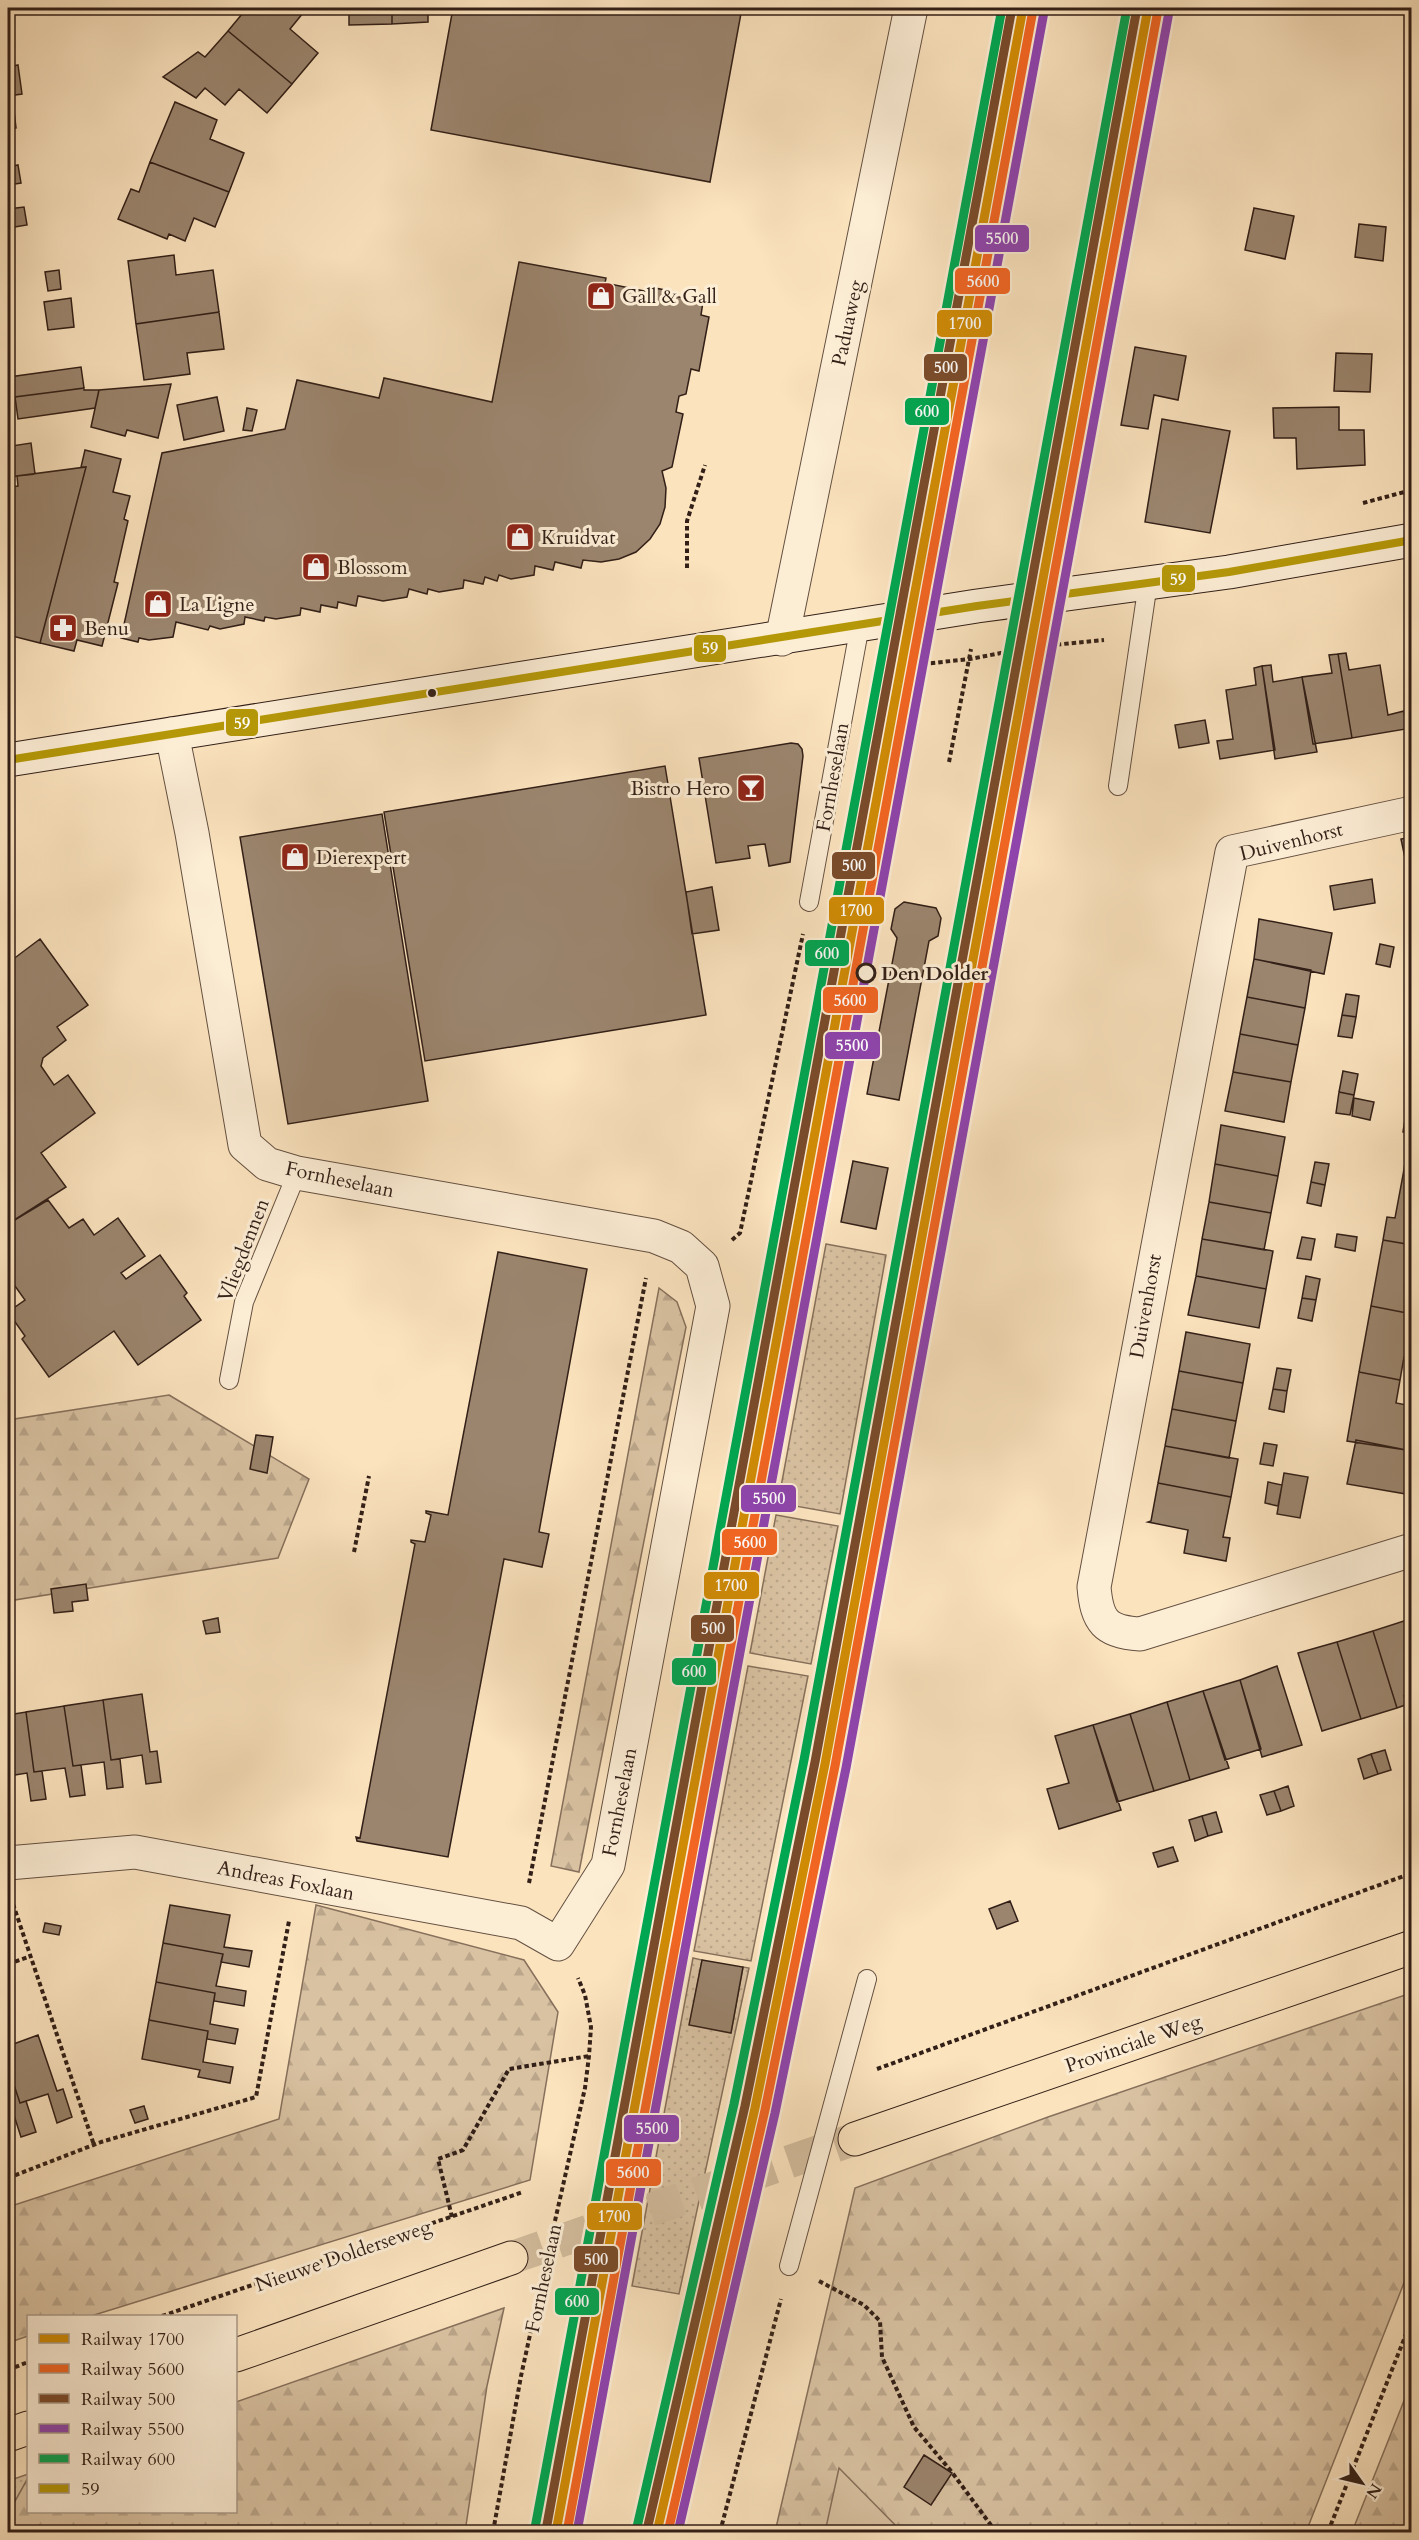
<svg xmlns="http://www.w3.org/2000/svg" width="1419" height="2540" font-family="Cardo,serif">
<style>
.grass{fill:url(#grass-dots);stroke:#86705c;stroke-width:1.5}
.forest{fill:url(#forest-firs);stroke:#86705c;stroke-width:1.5}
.green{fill:#d9c2a2;stroke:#86705c;stroke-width:1.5}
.building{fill:#9b856e;stroke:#321f17;stroke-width:1.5}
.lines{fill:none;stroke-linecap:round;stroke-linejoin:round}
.primary-tunnel{stroke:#d3bc9d;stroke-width:33;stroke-dasharray:33 16;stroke-linecap:butt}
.service-casing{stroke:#645041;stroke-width:20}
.minor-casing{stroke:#645041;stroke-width:35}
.secondary-casing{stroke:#321f17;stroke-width:35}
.primary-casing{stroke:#321f17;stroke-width:35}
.path{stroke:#321f17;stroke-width:4;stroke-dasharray:4.5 3;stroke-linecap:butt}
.service{stroke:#fcedd5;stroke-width:18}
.minor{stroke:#fcedd5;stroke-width:33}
.secondary{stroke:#fcedd5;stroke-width:33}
.primary{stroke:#fbe3be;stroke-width:33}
.bus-1-casing{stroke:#fcedd5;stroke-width:12}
.bus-1{stroke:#b59808;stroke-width:8}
.rail-1-casing{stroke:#fcedd5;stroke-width:14}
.rail-2-casing{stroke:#fcedd5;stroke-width:14}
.rail-3-casing{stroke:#fcedd5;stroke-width:14}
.rail-4-casing{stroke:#fcedd5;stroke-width:14}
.rail-5-casing{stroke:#fcedd5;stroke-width:14}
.rail-1{stroke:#d08b05;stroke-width:9}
.rail-2{stroke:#f26522;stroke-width:9}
.rail-3{stroke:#7a4b2a;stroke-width:9}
.rail-4{stroke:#8e44ad;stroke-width:9}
.rail-5{stroke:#00a651;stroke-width:9}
.bus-dot{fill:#321f17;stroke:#fcedd5;stroke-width:2}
.stop-dot{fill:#fcedd5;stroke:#321f17;stroke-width:3}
.labels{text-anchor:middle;stroke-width:6;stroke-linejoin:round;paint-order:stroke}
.poi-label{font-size:20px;fill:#321f17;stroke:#fcedd5;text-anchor:start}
.street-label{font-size:20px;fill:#321f17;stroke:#fcedd5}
.stop-label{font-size:20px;font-weight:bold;fill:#321f17;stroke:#fcedd5;text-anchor:start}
.line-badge{stroke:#fcedd5;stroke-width:2}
.badge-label{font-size:16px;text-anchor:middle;font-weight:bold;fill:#fff}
</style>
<defs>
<pattern id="grass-dots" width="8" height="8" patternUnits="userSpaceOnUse" patternTransform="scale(1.5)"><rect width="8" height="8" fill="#d9c2a2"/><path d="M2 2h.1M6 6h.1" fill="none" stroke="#bba68b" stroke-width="1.8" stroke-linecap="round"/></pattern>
<pattern id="forest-firs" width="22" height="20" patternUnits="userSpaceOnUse" patternTransform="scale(1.5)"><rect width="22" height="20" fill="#d9c2a2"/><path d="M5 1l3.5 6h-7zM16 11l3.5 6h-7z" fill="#bba68b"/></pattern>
</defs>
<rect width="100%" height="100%" fill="#fbe3be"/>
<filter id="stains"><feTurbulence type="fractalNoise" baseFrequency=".00333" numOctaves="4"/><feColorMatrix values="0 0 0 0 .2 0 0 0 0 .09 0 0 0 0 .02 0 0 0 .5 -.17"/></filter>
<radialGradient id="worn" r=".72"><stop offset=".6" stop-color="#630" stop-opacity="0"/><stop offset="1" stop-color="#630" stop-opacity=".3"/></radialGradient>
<path class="grass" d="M826,1244l60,11 -46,259 -62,-11z
M776,1515l62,11 -27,138 -61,-11z
M748,1666l60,10 -57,285 -57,-10z
M693,1958l9,2 -12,64 41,8 12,-65 6,1 -70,326 -47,-8z
M28,2474v4l-20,36v-33z"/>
<path class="forest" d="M659,1288l18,14 9,25 -107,545 -28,-6z
M169,1395l140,84 -31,79 -270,43v-181z
M316,1905l208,55 34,52 -28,168 -439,136h-63v20l-20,7v-136l271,-88z
M1411,1993v272l-105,267h-531l80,-344 193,-71z
M504,2308l-17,78 -22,146h-457v-18l20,-36v34h208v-110z
M1411,2383v149h-59z"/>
<path class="green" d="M839,2468l63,64h-77z"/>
<path class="building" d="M247,8h50l6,5 -13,16 28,24 -26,31 -64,-53z
M349,8h43v16l-43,1z
M392,8h36v14l-36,2z
M453,8h289l-32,174 -279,-52z
M228,31l64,53 -25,29 -28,-24 -14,16 -20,-17 -9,10 -33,-21 35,-25 7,5z
M18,65l4,29 -14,2v-29z
M13,102l3,26 -8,2v-27z
M175,102l42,18 -7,19 34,14 -15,39 -79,-30z
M150,162l79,30 -14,35 -21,-9 -9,23 -16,-7 -2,5 -49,-20 13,-30 8,3z
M18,165l3,18 -13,2v-18z
M24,207l3,18 -19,3v-19z
M1254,208l40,8 -9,43 -40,-9z
M1359,224l27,3 -3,34 -28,-4z
M174,255l2,20 37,-5 6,42 -83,12 -8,-63z
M519,262l87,16 -1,5 49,10 1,-5 20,4 -1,4 29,6 -2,13 8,2 -10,54 -8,-2 -5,25 -7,2 -3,16 7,2 -11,53 -10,4 4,17 -1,19 -5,17 -10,15 -14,13 -17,7 -18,3 -18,-2 -2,8 -26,-6 -2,8 -18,-4 -1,9 -23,4 -12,-4 -2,6 -12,-4 -2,7 -19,-4 -1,8 -24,4 -11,-3 -1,5 -18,-5 -2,8 -24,4 -25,-5 -2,10 -18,-4 -1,6 -16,-3 -1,7 -19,-4 -1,7 -24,4 -11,-2 -1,4 -19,-4 -1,7 -24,5 -10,-3 -2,4 -32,-8 -3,15 -24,3 -10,-2 -1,4 -17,-4 41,-185 123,-24 12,-49 82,18 5,-20 108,24z
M59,270l2,19 -13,2 -3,-19z
M71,298l3,29 -26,3 -4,-28z
M219,312l5,37 -37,4 3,21 -46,6 -8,-56z
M1135,347l51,9 -8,44 -24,-5 -6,34 -27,-4z
M1336,353l36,1 -2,38 -36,-1z
M81,367l3,21 -76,10 1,-21z
M171,384l-13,54 -31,-8 -2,6 -34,-9 8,-37z
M84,388v2h15l-4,18 -77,11 -3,-22z
M217,397l7,34 -40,9 -7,-35z
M1339,407v23h25l1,35 -68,4 -1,-31h-22l-1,-30z
M247,408l10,2 -5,21 -9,-1z
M1162,419l68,12 -20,102 -65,-11z
M8,420l4,26 19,-3 4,31 -27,3z
M85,450l36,9 -8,33 17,4 -6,23 4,2 -14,61 4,1 -16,63 -25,-6 -3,11 -34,-8 46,-176h-5z
M86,467l-46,176 -32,-8v-148l10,-1 -1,-10z
M1346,653l3,17 31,-5 8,50 16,-4 2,18 -54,9 -14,-84z
M1338,654l14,84 -39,6 -11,-67 30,-4 -3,-18z
M1271,665l2,17 29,-5 15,75 -42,7 -13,-93z
M1262,666l13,84 -55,9 -3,-18 16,-2 -7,-49 30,-5 -2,-17z
M1205,720l4,23 -30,5 -4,-23z
M791,743l7,1 4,5 1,7 -13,106 -21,4 -4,-22 -17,2 2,12 -34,5 -17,-105z
M665,766l41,249 -281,46 -41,-249z
M382,814l46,287 -140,23 -48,-287z
M1412,837v20l-7,1 -4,-19z
M1372,879l3,24 -41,7 -4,-24z
M712,887l7,43 -27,4 -6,-42z
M904,902l32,6 5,10 -3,18 -9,5 -30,159 -32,-6 30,-156 -6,-9 4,-20z
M1259,919l73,14 -8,41 -70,-15z
M40,939l48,66 -31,22 9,13 -23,18 -2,8 13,19 14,-10 27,38 -54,40 25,34 -58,37v-261z
M1380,944l14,3 -4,20 -14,-3z
M1254,959l57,11 -6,38 -58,-11z
M1346,994l13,2 -3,21 -14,-2z
M1247,997l58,11 -7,37 -58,-11z
M1342,1015l14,2 -4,21 -14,-2z
M1240,1034l58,11 -7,37 -58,-10z
M1343,1071l15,3 -4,21 -15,-3z
M1233,1072l58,10 -7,40 -59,-11z
M1411,1084h1v24l-5,-1z
M1339,1092l15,3 -4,20 -14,-2z
M1354,1098l20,4 -4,18 -18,-4z
M1407,1107l5,1v69l-9,-2 7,-41 -7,-2z
M1221,1125l64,12 -7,39 -63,-12z
M853,1161l35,7 -12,61 -35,-7z
M1315,1162l14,2 -4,21 -14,-3z
M1215,1164l63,12 -7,37 -62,-11z
M1403,1175l9,2v68l-29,-5 4,-23 8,1z
M1311,1182l14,3 -4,21 -14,-3z
M48,1200l21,28 14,-9 11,16 24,-17 27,38 -24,17 5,6 34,-24 27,38 -3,3 17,24 -63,45 -24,-34 -65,46 -27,-38 3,-3 -17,-24 17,-12 -15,-21 -2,2v-57z
M1209,1202l62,11 -7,37 -62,-11z
M1337,1234l20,3 -2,14 -20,-4z
M1302,1237l13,2 -4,21 -14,-2z
M1202,1239l71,12 -7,38 -70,-13z
M1383,1240l29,5v69l-41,-8z
M498,1252l89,17 -48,263 10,2 -7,33 -38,-8 -56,298 -91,-16 -1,-4 4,1 55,-294 -4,-2v-2l14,2 6,-27 -5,-2v-2l22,4z
M1196,1276l70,13 -7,39 -71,-13z
M1306,1276l14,3 -4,21 -14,-2z
M1302,1298l14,2 -4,21 -14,-3z
M1371,1306l41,8v45l-8,-2 -4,23 -41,-8z
M1186,1332l64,12 -7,39 -64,-12z
M1277,1368l14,2 -4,21 -14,-2z
M1179,1371l64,12 -7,38 -64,-12z
M1359,1372l41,8 -4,23 16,3v45l-65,-10z
M1273,1389l14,2 -3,21 -15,-3z
M1172,1409l64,12 -7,37 -64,-12z
M256,1435l17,2 -6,36 -17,-4z
M1356,1440l56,11v44l-65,-11z
M1264,1443l13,2 -4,21 -13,-2z
M1165,1446l73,13 -7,38 -73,-14z
M1284,1473l24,4 -8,41 -23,-4z
M1268,1482l14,3 -4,21 -13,-3z
M1158,1483l73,14 -8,40 7,1 -4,23 -42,-8 4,-23 -40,-8 3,-1z
M86,1584l2,16 -16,2 1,9 -19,2 -3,-24z
M218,1618l2,14 -14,2 -3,-13z
M1410,1619l2,75 -8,2 4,8 -11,4 -24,-77z
M1373,1631l24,77 -36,11 -24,-77z
M1337,1642l24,77 -39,12 -24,-78z
M1277,1666l25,79 -40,12 -22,-77z
M1240,1680l21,69 -36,11 -22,-69z
M1203,1691l26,77 -39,12 -23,-78z
M142,1694l8,58 7,-1 4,31 -15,2 -4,-29 -31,5 -8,-60z
M103,1700l8,60 9,-1 3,28 -16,2 -3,-27 -31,4 -9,-60z
M1167,1702l23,78 -36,11 -24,-77z
M64,1706l9,60 8,-1 4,30 -15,2 -5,-29 -31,4 -8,-60z
M26,1712l8,60 8,-1 4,28 -15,2 -4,-28 -19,3v-61z
M1130,1714l24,77 -37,11 -24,-77z
M1093,1725l28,85 -62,19 -12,-40 22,-6 -14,-47z
M1385,1750l6,20 -13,4 -7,-20z
M1371,1754l7,20 -14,5 -6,-20z
M1288,1786l6,20 -13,5 -7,-20z
M1274,1791l7,20 -14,4 -7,-20z
M1216,1812l6,20 -14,4 -6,-20z
M1202,1816l6,20 -13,5 -6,-21z
M1173,1847l5,14 -20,6 -5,-14z
M1010,1901l8,20 -21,8 -8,-20z
M170,1905l60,10 -6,32 28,4 -3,16 -28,-5 2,-8 -60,-11z
M45,1923l16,3 -2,9 -16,-3z
M163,1943l60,11 -7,32 30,5 -2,15 -30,-5 1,-8 -59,-11z
M702,1960l41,7 -12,66 -42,-8z
M156,1982l59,11 -5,31 28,5 -3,15 -28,-5 1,-8 -59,-11z
M149,2020l59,11 -5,31 30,5 -3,16 -32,-6 2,-7 -58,-11z
M38,2035l19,56 6,-2 9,28 -15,6 -9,-29 -28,9 -12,-36v-21z
M8,2067l12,36 6,-2 10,31 -15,5 -10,-31 -3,1z
M144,2106l4,13 -13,4 -5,-13z
M924,2455l28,18 -21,32 -27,-18z"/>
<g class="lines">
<path class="primary-tunnel" d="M511,2258l344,-119"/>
<g class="service-casing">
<path id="service" d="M1118,786l30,-203
M809,902l51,-277
M229,1380l15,-78 53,-129
M789,2266l78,-287"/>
</g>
<g class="minor-casing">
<path id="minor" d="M782,639l129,-631
M1412,813l-180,39 -138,735c3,34 11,45 46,47l272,-84
M8,1863l127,-11 386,71 37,21 50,-79 105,-559 -11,-40 -21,-19 -27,-11 -357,-63 -30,-9 -22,-19 -53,-312 -20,-99"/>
</g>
<g class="secondary-casing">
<path id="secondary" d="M8,760l969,-154 252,-34 183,-32"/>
</g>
<g class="primary-casing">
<path id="primary" d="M855,2139l557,-192
M236,2355l275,-97
M8,2435l20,-7"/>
</g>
<path class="path" d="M1363,503l49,-13
M687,568v-47l18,-56
M886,668l84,-9 62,-12 72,-7
M949,762l22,-113
M732,1240l8,-7 63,-299
M354,1552l15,-76
M529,1883l117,-605
M13,1904l81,241
M8,1964l23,-8
M877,2069l535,-196
M8,2178l93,-36 155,-45 33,-176
M452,2217l-14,-58 25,-9 46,-81 80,-13
M550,2243l35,-155 4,-32 2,-29 -6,-32 -7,-17
M819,2281l45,24 16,16 2,36 32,70 37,44 45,61
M162,2316l361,-124
M8,2370l20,-8
M493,2532l28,-156 19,-87
M720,2532l61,-233
M1328,2532l84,-213"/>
<use href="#service" class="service"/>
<use href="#minor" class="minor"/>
<use href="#secondary" class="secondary"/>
<use href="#primary" class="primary"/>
<g class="bus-1-casing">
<path id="bus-1" d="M8,760l969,-154 252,-34 183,-32"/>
</g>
<use href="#bus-1" class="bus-1"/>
<g class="rail-1-casing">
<path id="rail-1" d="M556,2532l467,-2524
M657,2532l98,-424 70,-344 323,-1756"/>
</g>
<g class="rail-2-casing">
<path id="rail-2" d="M567,2532l466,-2522
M668,2532l97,-422 70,-344 323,-1756"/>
</g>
<g class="rail-3-casing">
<path id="rail-3" d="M546,2530l466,-2522
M647,2530l98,-424 70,-344 322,-1754"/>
</g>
<g class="rail-4-casing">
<path id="rail-4" d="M577,2532l467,-2520
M678,2532l97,-419 71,-345 323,-1756"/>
</g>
<g class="rail-5-casing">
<path id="rail-5" d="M637,2527l97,-423 70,-344 323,-1752
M535,2528l467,-2520"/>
</g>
<use href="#rail-1" class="rail-1"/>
<use href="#rail-2" class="rail-2"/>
<use href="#rail-3" class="rail-3"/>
<use href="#rail-4" class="rail-4"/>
<use href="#rail-5" class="rail-5"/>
</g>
<defs>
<g id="shop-square" transform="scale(1.5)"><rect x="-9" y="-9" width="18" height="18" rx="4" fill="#8f2418" stroke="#fcedd5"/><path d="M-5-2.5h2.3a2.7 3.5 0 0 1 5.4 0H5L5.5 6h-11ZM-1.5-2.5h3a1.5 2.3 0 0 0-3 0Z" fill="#fff"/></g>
<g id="pharmacy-square" transform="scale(1.5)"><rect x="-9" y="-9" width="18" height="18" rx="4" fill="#8f2418" stroke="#fcedd5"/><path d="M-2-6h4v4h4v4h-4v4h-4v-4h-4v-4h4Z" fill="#fff"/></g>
<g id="bar-square" transform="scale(1.5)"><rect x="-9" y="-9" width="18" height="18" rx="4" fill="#8f2418" stroke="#fcedd5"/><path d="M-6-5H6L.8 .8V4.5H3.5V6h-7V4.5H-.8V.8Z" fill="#fff"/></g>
</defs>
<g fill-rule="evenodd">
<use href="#shop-square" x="601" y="296"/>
<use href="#shop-square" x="520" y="537"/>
<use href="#shop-square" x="316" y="567"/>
<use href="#shop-square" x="158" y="604"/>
<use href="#pharmacy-square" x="63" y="628"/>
<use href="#bar-square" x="751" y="788"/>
<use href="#shop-square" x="295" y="857"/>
</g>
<circle class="bus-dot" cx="432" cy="693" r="5"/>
<circle class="stop-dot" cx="866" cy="973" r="9"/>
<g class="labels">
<g class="poi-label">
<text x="622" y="303">Gall &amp; Gall</text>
<text x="541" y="544">Kruidvat</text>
<text x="337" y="574">Blossom</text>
<text x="179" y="611">La Ligne</text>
<text x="84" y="635">Benu</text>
<text x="730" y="795" text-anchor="end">Bistro Hero</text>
<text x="316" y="864">Dierexpert</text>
</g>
<g class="street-label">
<text transform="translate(847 323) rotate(-78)" y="7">Paduaweg</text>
<text transform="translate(832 777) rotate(-80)" y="7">Fornheselaan</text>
<text transform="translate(1291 841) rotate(-14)" y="7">Duivenhorst</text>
<text transform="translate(340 1179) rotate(12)" y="7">Fornheselaan</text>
<text transform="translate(243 1250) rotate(-69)" y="7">Vliegdennen</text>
<text transform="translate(1145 1306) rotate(-80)" y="7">Duivenhorst</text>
<text transform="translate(619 1802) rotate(-79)" y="7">Fornheselaan</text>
<text transform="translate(286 1880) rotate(11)" y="7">Andreas Foxlaan</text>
<text transform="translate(1133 2043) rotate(-19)" y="7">Provinciale Weg</text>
<text transform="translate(343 2255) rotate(-19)" y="7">Nieuwe Dolderseweg</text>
<text transform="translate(543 2278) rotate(-78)" y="7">Fornheselaan</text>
</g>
<g class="stop-label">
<text x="881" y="980">Den Dolder</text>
</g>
</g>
<g class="line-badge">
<rect x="974" y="224" width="56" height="29" rx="6" fill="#8e44ad"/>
<rect x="954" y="267" width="57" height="28" rx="6" fill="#f26522"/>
<rect x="936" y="309" width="57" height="29" rx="6" fill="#d08b05"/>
<rect x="923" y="353" width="45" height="29" rx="6" fill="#7a4b2a"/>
<rect x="904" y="397" width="46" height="29" rx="6" fill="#00a651"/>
<rect x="1161" y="564" width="35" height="29" rx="6" fill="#b59808"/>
<rect x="693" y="634" width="34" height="29" rx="6" fill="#b59808"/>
<rect x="225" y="708" width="34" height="29" rx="6" fill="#b59808"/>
<rect x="831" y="851" width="45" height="29" rx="6" fill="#7a4b2a"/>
<rect x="828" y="896" width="57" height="29" rx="6" fill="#d08b05"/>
<rect x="804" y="939" width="46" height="28" rx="6" fill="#00a651"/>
<rect x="822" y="986" width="57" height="28" rx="6" fill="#f26522"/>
<rect x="824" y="1031" width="57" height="29" rx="6" fill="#8e44ad"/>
<rect x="740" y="1484" width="57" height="29" rx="6" fill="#8e44ad"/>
<rect x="721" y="1528" width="57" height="28" rx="6" fill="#f26522"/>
<rect x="703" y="1571" width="57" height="29" rx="6" fill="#d08b05"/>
<rect x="690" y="1614" width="45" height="29" rx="6" fill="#7a4b2a"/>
<rect x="671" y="1657" width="46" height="29" rx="6" fill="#00a651"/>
<rect x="623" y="2114" width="57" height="29" rx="6" fill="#8e44ad"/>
<rect x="605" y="2158" width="57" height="29" rx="6" fill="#f26522"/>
<rect x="586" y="2202" width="57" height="29" rx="6" fill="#d08b05"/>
<rect x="573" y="2245" width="46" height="28" rx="6" fill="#7a4b2a"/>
<rect x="554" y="2287" width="46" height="29" rx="6" fill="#00a651"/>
</g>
<g class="badge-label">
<text x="1002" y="244">5500</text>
<text x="983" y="287">5600</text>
<text x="965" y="329">1700</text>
<text x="946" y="373">500</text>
<text x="927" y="417">600</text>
<text x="1178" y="585">59</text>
<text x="710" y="654">59</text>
<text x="242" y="729">59</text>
<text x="854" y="871">500</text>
<text x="856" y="916">1700</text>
<text x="827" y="959">600</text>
<text x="850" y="1006">5600</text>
<text x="852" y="1051">5500</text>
<text x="769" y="1504">5500</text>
<text x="750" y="1548">5600</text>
<text x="731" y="1591">1700</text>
<text x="713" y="1634">500</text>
<text x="694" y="1677">600</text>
<text x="652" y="2134">5500</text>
<text x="633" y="2178">5600</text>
<text x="614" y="2222">1700</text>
<text x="596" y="2265">500</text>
<text x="577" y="2307">600</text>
</g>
<rect width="1419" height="2540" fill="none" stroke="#fbe3be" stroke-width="30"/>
<rect x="9" y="9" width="1401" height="2522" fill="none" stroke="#321f17" stroke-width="3"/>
<rect x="15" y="15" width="1389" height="2510" fill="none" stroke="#321f17" stroke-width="1.5"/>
<rect x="27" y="2315" width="210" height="198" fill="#fcedd5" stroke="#ab9b89" stroke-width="1.5"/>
<rect x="39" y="2334" width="30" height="9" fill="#d08b05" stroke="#ab9b89" stroke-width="1.5"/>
<text x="81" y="2345" font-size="18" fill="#321f17">Railway 1700</text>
<rect x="39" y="2364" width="30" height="9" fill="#f26522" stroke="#ab9b89" stroke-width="1.5"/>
<text x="81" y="2375" font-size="18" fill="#321f17">Railway 5600</text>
<rect x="39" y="2394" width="30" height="9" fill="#7a4b2a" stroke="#ab9b89" stroke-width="1.5"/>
<text x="81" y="2405" font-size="18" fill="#321f17">Railway 500</text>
<rect x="39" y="2424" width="30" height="9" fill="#8e44ad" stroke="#ab9b89" stroke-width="1.5"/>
<text x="81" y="2435" font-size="18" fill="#321f17">Railway 5500</text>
<rect x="39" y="2454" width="30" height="9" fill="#00a651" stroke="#ab9b89" stroke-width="1.5"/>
<text x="81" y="2465" font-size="18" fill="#321f17">Railway 600</text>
<rect x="39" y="2484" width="30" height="9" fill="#b59808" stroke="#ab9b89" stroke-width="1.5"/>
<text x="81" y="2495" font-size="18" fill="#321f17">59</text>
<g transform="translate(1362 2483) rotate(124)" stroke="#fcedd5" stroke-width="4.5" paint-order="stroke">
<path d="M0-4.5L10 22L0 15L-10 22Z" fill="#321f17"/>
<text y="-9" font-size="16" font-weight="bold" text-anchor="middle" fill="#321f17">N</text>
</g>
<rect width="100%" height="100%" filter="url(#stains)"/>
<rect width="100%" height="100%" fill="url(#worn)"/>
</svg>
